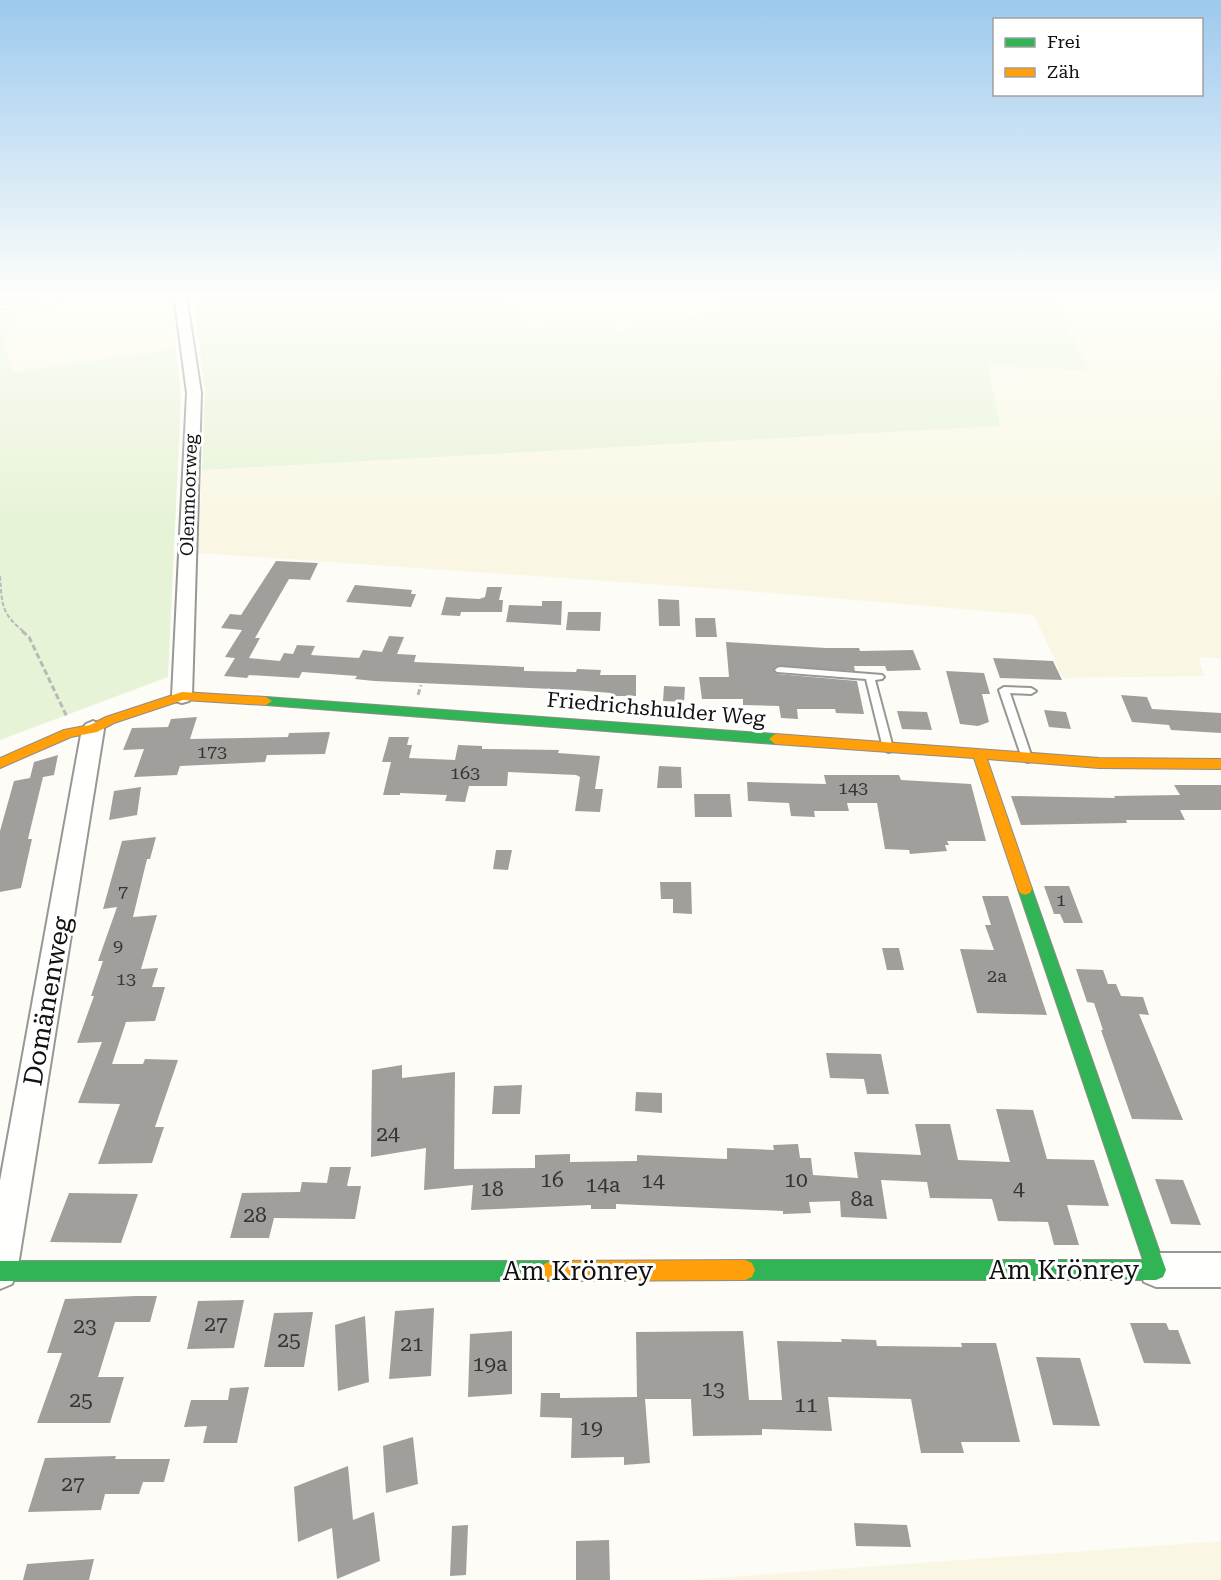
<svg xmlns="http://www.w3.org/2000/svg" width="1221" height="1580" font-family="'Roboto Serif',serif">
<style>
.farmland{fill:#f9f7e4}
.green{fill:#e7f3d7}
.building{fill:#a19f9c}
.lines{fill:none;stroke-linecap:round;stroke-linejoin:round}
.lane-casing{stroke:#979795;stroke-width:4}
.street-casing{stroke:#979795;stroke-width:4}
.fast-casing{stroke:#8e8d8b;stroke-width:2}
.slow-casing{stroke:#8e8d8b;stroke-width:2}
.path-far2{stroke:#b9b9b8;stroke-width:1.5;stroke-dasharray:4 1.5;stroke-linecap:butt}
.path-far1{stroke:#b9b9b8;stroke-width:2;stroke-dasharray:4.5 2;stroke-linecap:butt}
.path{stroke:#b9b9b8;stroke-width:3;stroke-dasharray:6 3;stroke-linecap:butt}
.lane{fill:#fffffe;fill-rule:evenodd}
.street{fill:#fffffe;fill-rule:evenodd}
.fast{fill:#30b455;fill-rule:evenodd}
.slow{fill:#ff9f0a;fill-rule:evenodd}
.labels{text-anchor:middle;stroke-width:6;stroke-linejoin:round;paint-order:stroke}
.far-street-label{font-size:18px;fill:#111;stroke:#fff}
.number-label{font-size:18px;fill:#353434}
.street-label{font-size:21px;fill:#111;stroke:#fff}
.near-number-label{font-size:21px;fill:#353434}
.near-street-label{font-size:26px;fill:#111;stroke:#fff}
</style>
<rect width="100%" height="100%" fill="#fdfcf7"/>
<path class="farmland" d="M154,295h20l2,54 -162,23 -12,-26 17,-36z
M503,295h207l18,15 -112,20 -13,-14 -73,13z
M1052,295h161l8,12v352l-22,-2 5,19 -141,2 -29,-63 -312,-26 -524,-36 4,-83 798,-44 -12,-61 100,6z
M1221,1541v39h-533z"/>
<path class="green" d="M0,295h113l-113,12z
M193,295h310l27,34 73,-13 13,14 111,-20 -17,-15h342l36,76 -100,-6 12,61 -798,44 3,-79z
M19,310l-16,36 11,26 162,-23 5,50 -13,278 -168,63v-428z"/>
<path class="building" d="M276,561l42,2 -8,17 -21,-1 -34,59h5l-11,20 31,3 4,-8 9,1 4,-9 18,1 -4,9 48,3 4,-8 19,2 7,-16 15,1 -7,17 19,1 -2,7 110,5v4l52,1 1,-3 24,1 -1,5h36v21h-25v-3l-37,-3 -200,-9 -19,-2 2,-3 -55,-4 -3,6 -50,-3 -2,3 -23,-2 11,-18 -10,-1 17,-27 -21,-2 9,-14 11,1z
M355,585l57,5 -1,4h5l-5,13 -65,-5z
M487,587h15l-3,13h4l-1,12h-41l-1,4 -19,-1 5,-18 33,2 6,-2z
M658,599l21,1 1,26h-21z
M542,601h20l-1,24 -55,-3 3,-17 33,1z
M568,612h33l-1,19 -34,-1z
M695,618h20l2,19h-21z
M726,642l100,6h33l1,3 53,-1 8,20 -34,1 -2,-5h-31l1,5 -79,-5 -3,4 4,4 80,7 7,33 -28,-1 -1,-4h-38l1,10 -17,-1 -2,-12 -36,-1v-6h-41l-3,-22h30z
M993,658l60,3 9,19 -62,-2z
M946,671l38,2 6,21h-8l7,28 -11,4 -18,-2z
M664,686l21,1 -1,15 -21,-1z
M1121,695l26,2 5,12 69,4v20l-50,-3 -2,-5 -37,-3z
M1044,710l22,2 5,17 -22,-2z
M897,711l30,1 5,18 -30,-1z
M197,717l-7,22 98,-2 1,-4 41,-1 -5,22 -58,1 -2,7 -85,4 -3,9 -43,2 10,-28 -21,1 9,-22 36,-1 3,-8z
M389,737h20l-2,8h5l-3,13 46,2 3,-15 24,1v3l77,1 -1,3 42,3 -5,33h8l-3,23 -25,-1 5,-34 -4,-2 -68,-3 -1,14h-38l-4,16 -20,-1 2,-6 -47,-2v2h-17l8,-33h-9z
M58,755l-4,20 -11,2 -15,62h4l-11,49 -21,4v-61l14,-50 16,-3 4,-16z
M659,766l22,1 1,21h-25z
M824,775h75l2,5 70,4 15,57h-39l2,4h-4l2,6 -37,3 -1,-4 -24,-1 -8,-46h-30l2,8h-35l1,6 -24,-1 -2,-13 -41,-2 -1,-19 79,2z
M1174,785h47v25h-41l5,10h-59l1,3 -106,2 -10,-29 104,2 -1,-2 66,-1z
M141,787l-4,28 -28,5 5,-29z
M694,794h36l2,23h-37z
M156,837l-6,22h-3l-14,58 24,-2 -16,54 17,-1 -6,19h13l-10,34 -29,1 -14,42h31l2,-5 33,1 -23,67h9l-12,36 -54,1 22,-60 -42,-1 24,-61 -25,1 17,-47h-3l12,-35h-5l19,-54 -14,2 19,-68z
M496,850h16l-4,20 -15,-1z
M660,882h31l1,32 -19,-1v-14h-12z
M1044,886h25l14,37h-19l-4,-9h-6z
M982,896h26l39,119 -70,-2 -17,-64 34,1 -9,-25h6z
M882,948h17l5,22h-17z
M1076,969l27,1 5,14h8l5,12 22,1 6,18 -10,-1 44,106 -51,-1 -31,-89h2l-9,-27 -7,-1z
M826,1053l55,1 8,40h-22l-3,-15 -34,-1z
M402,1065v13l53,-6 -1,97 81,-1v-13l35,-1v8l67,-1v-6l90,4v-11l47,2 -1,-5 25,-1 2,14h11l2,17 45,3 -4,-26 67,3 -6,-31h35l8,36 52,2 -14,-53 37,1 14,49 47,1 15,46 -42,-1 12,40h-25l-6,-23 -50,-1 -6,-22 -62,-1 -3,-16 -46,-2 6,39 -46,-2 -1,-16 -31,1 2,11 -28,1v-3l-167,-7v5h-25v-4l-120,5 2,-25 -49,5 2,-42 -55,9 1,-87z
M522,1085l-2,29h-28l2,-28z
M636,1092l26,1v20l-27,-2z
M330,1167h21l-4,19h14l-6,33 -81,-1 -5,20h-39l12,-45 58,-1 2,-10 25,1z
M1155,1179l28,1 18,45 -30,-1z
M69,1193l69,1 -17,49 -71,-1z
M136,1296h21l-7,26h-35l-17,55h26l-14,46h-73l25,-70h-15l18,-54z
M244,1300l-10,48 -47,1 11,-48z
M434,1308l-3,68 -42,3 6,-68z
M313,1312l-9,55h-40l10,-54z
M365,1316l4,66 -31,9 -3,-66z
M1130,1323h36l3,7h9l13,34 -47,-1z
M512,1331v63l-44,3 2,-63z
M743,1331l6,69h33l-5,-59 65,1 -1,-3 35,1 1,6 85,1 -1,-4h35l24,99h-59l3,11h-43l-10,-54 -83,-2 4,34 -70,-2v6l-69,1 -2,-37h-46l5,64 -26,2v-8l-53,1 1,-40 -32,-1 1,-24h19v5l77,-1 -1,-65z
M1036,1357l44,1 20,68 -47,-1z
M249,1387l-12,56h-34l4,-17 -23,1 7,-27h37l2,-12z
M413,1437l5,47 -32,9 -3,-47z
M116,1456l-1,3h55l-6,23h-21l-4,12h-34l-4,16 -73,2 17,-54z
M348,1466l5,54 21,-8 6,49 -43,18 -5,-51 -34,14 -4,-55z
M854,1523l53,2 4,22 -55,-1z
M468,1525l-2,50 -16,1 2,-50z
M609,1540l1,40h-34v-39z
M94,1559l-5,21h-66l4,-16z"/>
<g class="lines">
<g class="lane-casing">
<path id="lane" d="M780,667l102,8 2,2 -2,2 -7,1 18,68 -1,3 -4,1 -5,-4 -17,-69 -89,-7 -2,-2 2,-2z
M1004,687l27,1 5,3 -5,3 -21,-1 22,65 -1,3 -4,1 -5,-4 -23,-68z"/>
</g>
<g class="street-casing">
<path id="street" d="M174,295h12l15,98 -9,303 -3,5 -7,2 -7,-2 -3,-5 15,-303z
M93,721l7,3 4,5 -87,543 -5,12 -12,5v-108l82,-452 4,-5z
M1156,1253h65v34h-65l-12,-5 -5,-12 5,-12z"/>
</g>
<g class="fast-casing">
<path id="fast" d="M266,697l509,37 6,5 -6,5 -509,-39 -6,-4z
M1025,883l5,2 2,4 134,381 -3,7 -7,3h-411l-7,-3 -3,-7 3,-7 7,-3h398l-125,-371 2,-4z
M0,1261h551l7,3 3,7 -3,7 -7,3h-551z"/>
</g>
<g class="slow-casing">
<path id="slow" d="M182,692l84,5 6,4 -6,4 -83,-5 -69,23 -17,9 -26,5 -71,31v-10l64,-28 26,-5 16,-8z
M775,734l324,24 122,1v10l-122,-1 -112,-9 45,130 -2,4 -5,2 -5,-2 -2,-4 -44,-131 -199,-14 -6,-5z
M745,1260l7,3 3,7 -3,7 -7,3 -194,1 -7,-3 -3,-7 3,-7 7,-3z"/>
</g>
<path class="path-far2" d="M0,310l135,-15"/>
<path class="path-far1" d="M0,576c2,29 1,37 24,56"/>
<path class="path" d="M22,631l7,6 38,80
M418,695l3,-10"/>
<use href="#lane" class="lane"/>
<use href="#street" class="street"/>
<use href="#fast" class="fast"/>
<use href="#slow" class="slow"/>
</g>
<linearGradient id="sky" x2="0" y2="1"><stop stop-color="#9dc9ee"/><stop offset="0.57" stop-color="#fefefb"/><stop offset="1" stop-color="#fefefb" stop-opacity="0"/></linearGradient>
<rect width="1221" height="517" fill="url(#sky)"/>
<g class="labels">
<g class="far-street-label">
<text transform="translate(189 495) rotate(-88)" y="6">Olenmoorweg</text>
</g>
<g class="number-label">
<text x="212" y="758">173</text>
<text x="465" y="779">163</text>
<text x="853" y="794">143</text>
<text x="123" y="898">7</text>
<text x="1061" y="906">1</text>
<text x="118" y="952">9</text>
<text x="997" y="982">2a</text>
<text x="126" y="985">13</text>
</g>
<g class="street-label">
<text transform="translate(656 709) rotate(5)" y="7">Friedrichshulder Weg</text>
</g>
<g class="near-number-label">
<text x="388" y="1141">24</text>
<text x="552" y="1187">16</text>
<text x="796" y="1187">10</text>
<text x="653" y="1188">14</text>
<text x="603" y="1192">14a</text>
<text x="492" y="1196">18</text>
<text x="1019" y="1196">4</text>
<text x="862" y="1206">8a</text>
<text x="255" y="1222">28</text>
<text x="216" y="1331">27</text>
<text x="85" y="1333">23</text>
<text x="289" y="1347">25</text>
<text x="412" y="1351">21</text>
<text x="490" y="1371">19a</text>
<text x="713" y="1396">13</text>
<text x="81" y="1407">25</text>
<text x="806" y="1412">11</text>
<text x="591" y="1435">19</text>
<text x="73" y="1491">27</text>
</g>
<g class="near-street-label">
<text transform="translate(47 1001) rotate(-80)" y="9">Domänenweg</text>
<text x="1064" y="1279">Am Krönrey</text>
<text x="578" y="1280">Am Krönrey</text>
</g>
</g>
<rect x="993" y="18" width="210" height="78" fill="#ffffff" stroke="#a0a0a0" stroke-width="1.5"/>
<rect x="1005" y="38" width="30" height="9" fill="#30b455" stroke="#a0a0a0" stroke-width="1.5"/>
<text x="1047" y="48" font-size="18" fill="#111111">Frei</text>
<rect x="1005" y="68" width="30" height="9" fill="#ff9f0a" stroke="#a0a0a0" stroke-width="1.5"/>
<text x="1047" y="78" font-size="18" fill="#111111">Zäh</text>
</svg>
